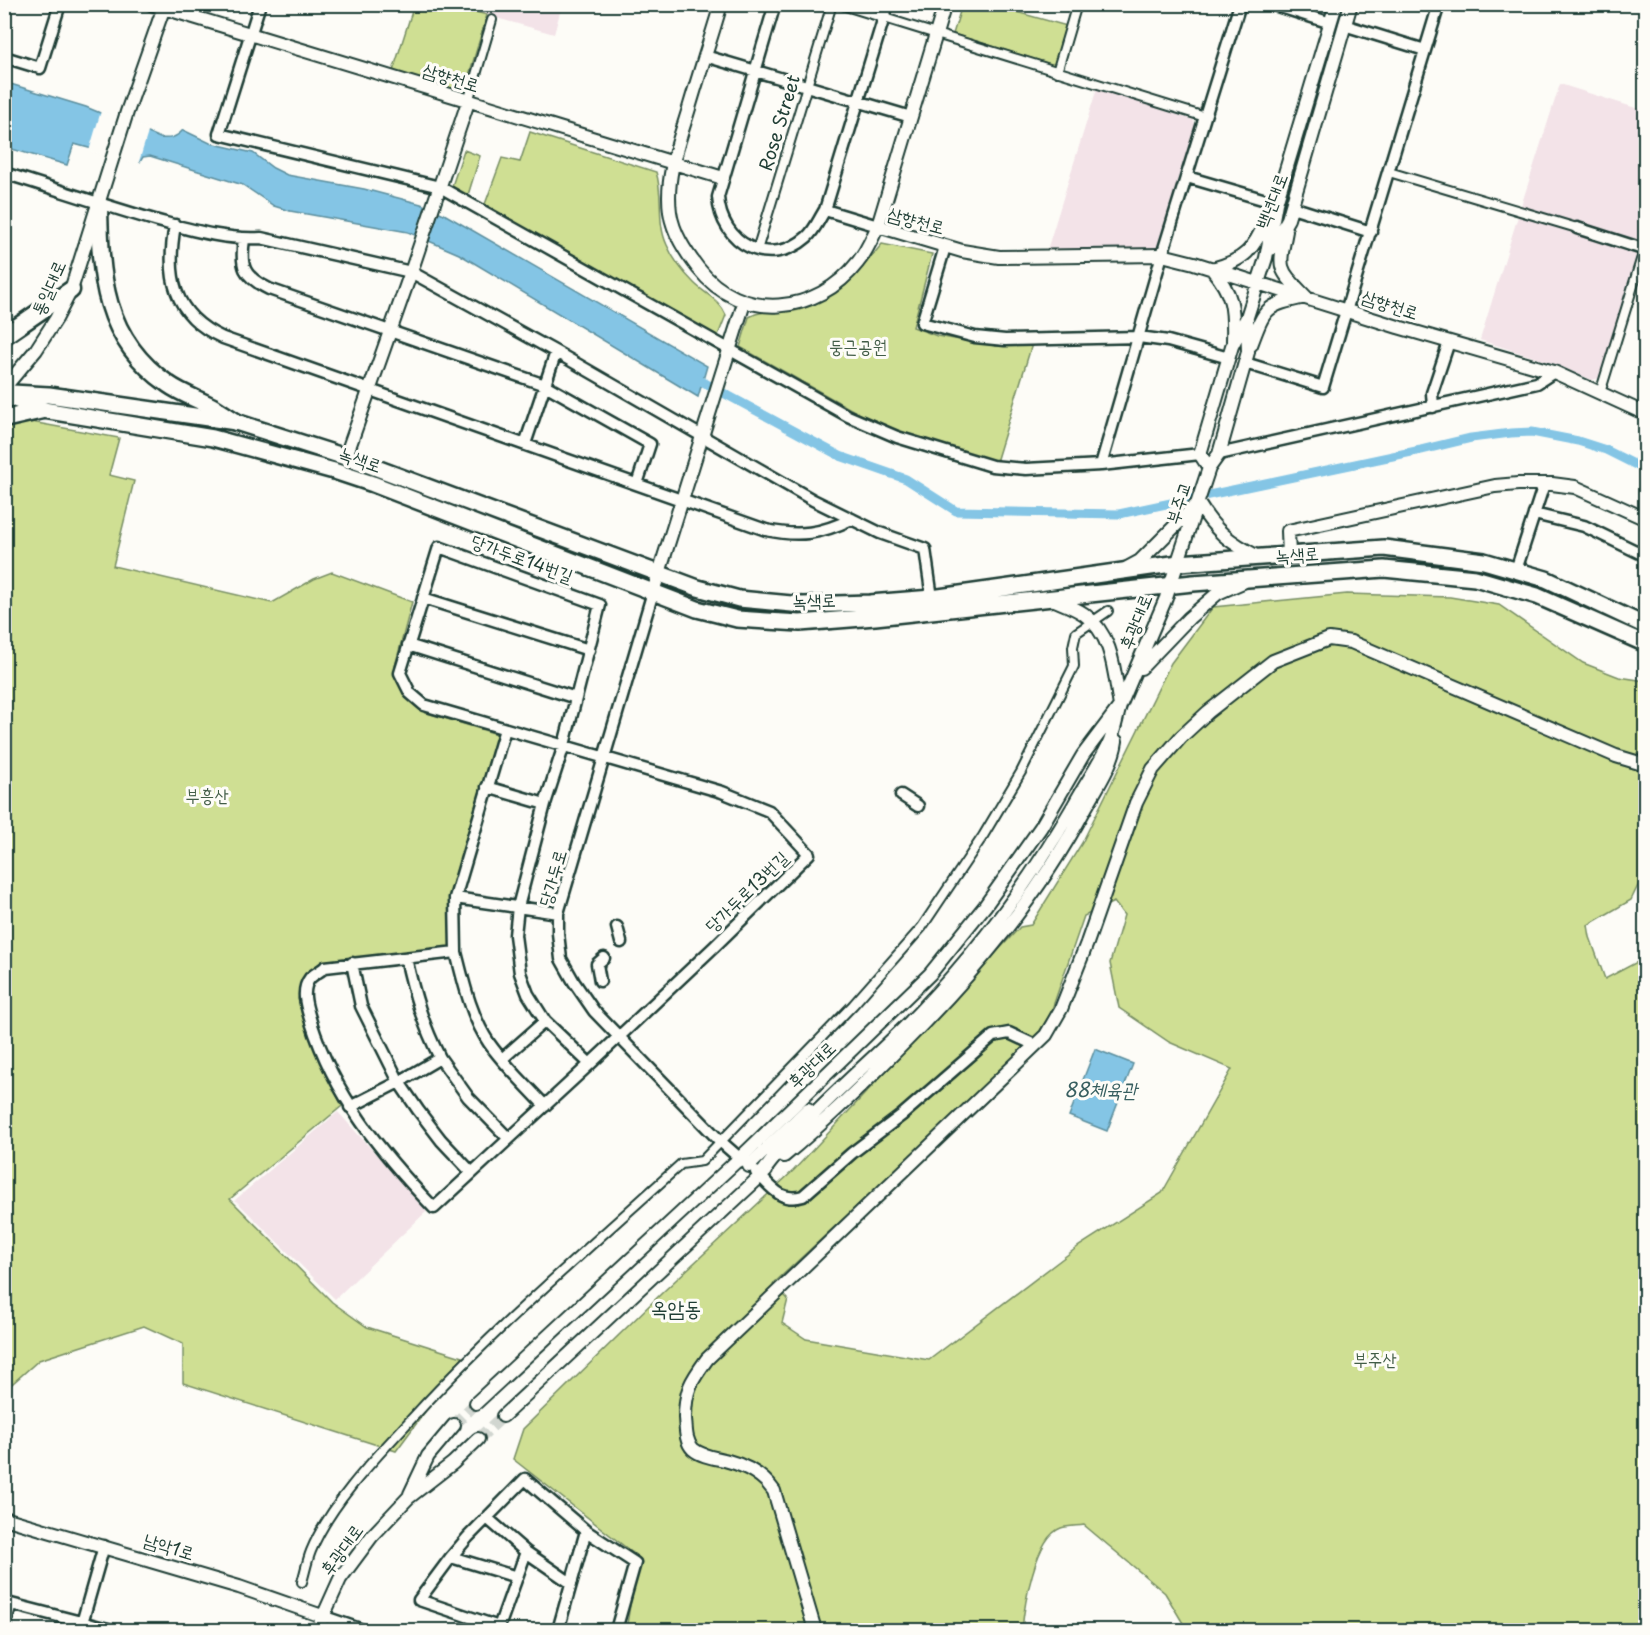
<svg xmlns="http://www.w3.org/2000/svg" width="1650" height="1635" font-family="'Playpen Sans','Poor Story',sans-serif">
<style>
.built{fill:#f3e3e8}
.green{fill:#cfdf93;stroke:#778e64;stroke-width:1.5;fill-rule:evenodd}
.water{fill:#84c5e5;stroke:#5c8f9e;stroke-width:1.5}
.pier{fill:#fdfcf7}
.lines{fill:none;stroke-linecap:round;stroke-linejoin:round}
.canal{stroke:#84c5e5;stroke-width:9}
.tertiary-tunnel{stroke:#d1d6d0;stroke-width:12;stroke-dasharray:12 6;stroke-linecap:butt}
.pedestrian-casing{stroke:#1f3d34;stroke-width:12}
.minor-casing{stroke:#1f3d34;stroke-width:15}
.tertiary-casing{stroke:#1f3d34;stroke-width:16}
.secondary-casing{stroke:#1f3d34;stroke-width:20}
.primary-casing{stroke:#1f3d34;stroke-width:21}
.pedestrian{stroke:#fdfcf7;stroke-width:8}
.minor{stroke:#fdfcf7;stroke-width:10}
.tertiary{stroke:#fdfcf7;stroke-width:12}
.secondary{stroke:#fdfcf7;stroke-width:15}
.primary{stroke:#fdfcf7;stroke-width:16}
.labels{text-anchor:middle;stroke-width:6;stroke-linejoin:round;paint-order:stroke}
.street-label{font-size:18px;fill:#1f3d34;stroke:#fdfcf7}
.park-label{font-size:18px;fill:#425d47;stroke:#fdfcf7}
.water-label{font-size:20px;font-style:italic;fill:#385f60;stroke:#fdfcf7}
.quarter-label{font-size:21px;fill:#1f3d34;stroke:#fdfcf7}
</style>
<rect width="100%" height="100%" fill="#fdfcf7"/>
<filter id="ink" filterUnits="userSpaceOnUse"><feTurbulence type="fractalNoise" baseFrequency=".0167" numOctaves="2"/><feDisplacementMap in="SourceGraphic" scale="12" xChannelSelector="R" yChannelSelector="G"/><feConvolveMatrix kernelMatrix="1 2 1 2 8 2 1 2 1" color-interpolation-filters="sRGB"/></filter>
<g filter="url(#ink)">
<path class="built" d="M450,5h112l-8,29z
M1560,84l85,27 1,117 -4,11 -7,3 -114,-36z
M1097,88l96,32 3,5 -34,121 -7,3 -108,1z
M1518,216l121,37 -39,125 -8,2 -40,-17 -72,-23z
M338,1112l89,99 -92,88 -100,-99z"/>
<path class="green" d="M414,5h36l37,10 -23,77 -71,-21z
M962,5h29l76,21 -9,35 -5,4 -100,-31z
M530,132l126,40c8,24 0,50 11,73 6,14 16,27 27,38 11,11 26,17 32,32l-9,23 -233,-131 18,-49 18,4z
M464,150l16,6 -12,39 -17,-6z
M882,244l50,10 -19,73 24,9 59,10 36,-2 -36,118 -115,-36 -141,-79 9,-30c15,-9 33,-3 50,-7 37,-11 60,-38 83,-66z
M26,421l93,17 -10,37 25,6 -21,85 159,37 42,-24 18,-7 80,30 -17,64 10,28 19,18 73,22 -48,162 2,52 -127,14 -18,13 -8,24 17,49 27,58 -112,93 102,103 35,25 98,31 -69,93 -213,-68v-39l-39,-18 -105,34 -34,30 -1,-964z
M1347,594l103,3 49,8 84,58 36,14 26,4v190l-14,29 -43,25 2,12 15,42 38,-20 2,-7v678h-458l-22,-37 -81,-68c-7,1 -16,1 -23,3 -26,9 -37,79 -39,102h-396l12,-73 -125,-98 10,-30 141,-138 130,-121 226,-243 11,-2 51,-82 89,-180 42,-56zM1114,902l10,13 -14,48 9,45 50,34 63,27 -70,124 -83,53 -150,114 -123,-21 -24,-16 6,-24 -15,-15 238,-221 28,-31 11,-17 34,-99z"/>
<path class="water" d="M4,82l82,25 74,31c10,1 16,0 23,-8l27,13 43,10 20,15 14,7 77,14 57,15 23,10 263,152 -9,31 -239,-143 -51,-22 -118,-21 -16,-5 -31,-21 -93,-29 -7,1 -3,5 -66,-18 -7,21 -62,-18z
M1095,1049l38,15 -26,67 -38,-15z"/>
<path class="pier" d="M101,111l48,18 -11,36 -49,-14z"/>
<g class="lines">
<path class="canal" d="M692,376l148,80 66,23 50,32 163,3 302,-64 50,-12 40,-5 21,-1 46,9 28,9 40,20"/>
<path class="tertiary-tunnel" d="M454,1425l22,-22
M478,1439l25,-23"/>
<g class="pedestrian-casing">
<path id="pedestrian" d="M839,4l366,113
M1057,72l20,-68
M468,102l24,-82
M1389,172l188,56
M757,250l75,-246
M1600,393l45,-146
M302,1582c3,-10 5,-21 9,-31 20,-49 69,-98 105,-137 82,-89 175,-168 265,-250l21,-3 151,-156 69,-78 61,-91 38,-64 53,-106 -1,-19 3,-14 32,-22"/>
</g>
<g class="minor-casing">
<path id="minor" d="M260,4l-41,130 221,53 408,229 49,21 95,29 34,3 75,-4 99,-11
M775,4l-57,193c3,47 51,73 89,40 8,-7 12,-18 18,-27l63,-206
M1271,4l60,19
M1344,25l81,25
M705,56l206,61
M4,57l36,11 20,-64
M4,173c52,16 102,33 154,48 34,9 67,19 103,17l150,34 145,80 257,148 67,33 45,16 7,49
M1187,177l89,26
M1292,207l79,25
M825,210l53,16
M175,225c-9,50 -3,90 48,113l543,192c34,7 54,4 86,-11
M1577,228l69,22
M244,239c-4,28 -1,37 25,50l276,96 105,59 -13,40
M945,247l-23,76 53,14 30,3 134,-3 29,4 61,17
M1245,363l78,24 116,-383
M1433,407l-1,-14 17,-51
M525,444l31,-92
M1219,454l318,-71 17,-11
M1101,465l61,-210 78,-251
M1534,514l50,12 62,30
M1516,570l28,-86
M653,592l-95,321v20l3,26 13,23 20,29 126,130 24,21
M423,598l166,52
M408,645l168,53
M505,729l-50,169 103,15
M487,787l58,17
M901,795l17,11
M455,898l1,54 -131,15c-4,4 -11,7 -15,11 -10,13 -3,30 1,44 23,73 70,131 123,186l156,-144 -45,-43 -17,-27 -8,-21 -5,-38 3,-28 27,-103 19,-59 36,-140 -161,-58 -39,126 10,20 14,12 298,87 47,19 40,43 -95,93 -124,117
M617,927l4,15
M456,952c8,32 15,64 33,91 16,23 38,43 56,63
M406,958c8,36 17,67 34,100
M352,963l9,43 38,76 19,28 23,30 31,33
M600,981l-3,-17 7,-6
M502,1059l43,-38
M350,1107l49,-25 41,-24 28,39 41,42
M756,1172c15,14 24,31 47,24l49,-43 50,-38 91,-79 16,-3 26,12
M487,1518l39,34 45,31
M451,1557l66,20
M322,1616l41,14
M4,1627l7,-23 101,26
M499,1627l27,-75
M80,1630l24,-84
M498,1630l1,-3 -80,-27 32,-43 17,-20 57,-58 61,52 49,32 -19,67
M558,1630l28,-99"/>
</g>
<g class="tertiary-casing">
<path id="tertiary" d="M151,4l572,174
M721,4c-10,34 -21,67 -31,101 -10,34 -25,70 -20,107 3,21 15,39 28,56 43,55 119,47 160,-6 9,-11 14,-24 20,-36l67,-222
M878,226l84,25 37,6 163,-2 32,8 204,64 156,45 92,42
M1271,249l17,-30 63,-215
M1233,341c1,-33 0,-47 -21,-72 38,-10 41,-22 58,-55
M1251,345c14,-38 15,-40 55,-48 -28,-29 -28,-26 -20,-66
M4,388l32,-38 20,-31 15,-29 56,-178 38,-108
M346,456l65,-184 57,-170
M1209,468l-9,-14 32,-108 15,-29 19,-59 10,-55 60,-199
M1289,555l-1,-24 207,-45 23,-2h34l23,3 71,32
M1127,568l13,-7 58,-58c17,28 31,39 60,54
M653,592l91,-289
M1050,598c11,5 24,9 34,16 30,22 30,59 36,92
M1141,668l48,-50 29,-25 25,-11
M1120,706l46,-108 43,-130 10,-14 29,-102 -1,-32
M784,1156c42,-35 81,-73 119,-112 71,-71 136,-148 183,-237 11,-20 27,-43 30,-66
M749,1166l59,-57
M476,1403l264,-245 190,-184 55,-68 56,-79 42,-72 37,-49c-4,13 -6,28 -12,40 -10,20 -23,39 -34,59 -47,82 -104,157 -171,224 -49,48 -102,91 -143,147
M503,1416l263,-245
M410,1494l18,-38 26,-31
M4,1518l235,69 83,29
M317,1630l23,-51 32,-43 36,-38 45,-35 25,-24
M815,1630l-41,-139c-11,-16 -27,-25 -46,-30 -11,-3 -26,-4 -35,-12 -8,-8 -7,-21 -8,-31 0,-28 6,-37 22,-59l339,-324 15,-26 26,-66 49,-140 17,-34 28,-32 27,-25 65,-51 56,-22 22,3 265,114 30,9"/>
</g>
<g class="secondary-casing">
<path id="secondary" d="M12,393l37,2 187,27 122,39 340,127 41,11 63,6 68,-2 62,-5 247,-35 205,-15 100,13 62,18 100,47
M4,395l39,15 170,28 121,33 39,13 324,125 40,10 63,4 75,-6 318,-34 191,-14 91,9 62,18 109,48"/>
</g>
<g class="primary-casing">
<path id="primary" d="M99,204c1,71 4,135 69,180 14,10 30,15 45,23 8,5 15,10 23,15
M4,336l67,-46
M4,419l39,-9"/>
</g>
<use href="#pedestrian" class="pedestrian"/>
<use href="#minor" class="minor"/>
<use href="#tertiary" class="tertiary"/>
<use href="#secondary" class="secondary"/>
<use href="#primary" class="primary"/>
</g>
</g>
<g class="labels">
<g class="street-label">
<text transform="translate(451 78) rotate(17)" y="6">삼향천로</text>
<text transform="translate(780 123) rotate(-73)" y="6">Rose Street</text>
<text transform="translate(1272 201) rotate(-69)" y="6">백년대로</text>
<text transform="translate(916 221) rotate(15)" y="6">삼향천로</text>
<text transform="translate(49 288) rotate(-66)" y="6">통일대로</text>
<text transform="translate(1390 305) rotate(18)" y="6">삼향천로</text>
<text transform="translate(360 460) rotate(19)" y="6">녹색로</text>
<text transform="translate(1179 503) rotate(-72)" y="6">부주교</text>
<text transform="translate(1297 555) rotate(-4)" y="6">녹색로</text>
<text transform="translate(522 559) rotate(20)" y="6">당가두로14번길</text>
<text transform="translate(814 601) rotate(-2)" y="6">녹색로</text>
<text transform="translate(1136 622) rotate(-68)" y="6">후광대로</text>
<text transform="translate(553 878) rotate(-74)" y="6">당가두로</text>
<text transform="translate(747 892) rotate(-44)" y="6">당가두로13번길</text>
<text transform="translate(812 1065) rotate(-44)" y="6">후광대로</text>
<text transform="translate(169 1547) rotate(17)" y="6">남악1로</text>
<text transform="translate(342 1550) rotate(-54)" y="6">후광대로</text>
</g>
<g class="park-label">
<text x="858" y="353">둥근공원</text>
<text x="207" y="802">부흥산</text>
<text x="1375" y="1366">부주산</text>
</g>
<g class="water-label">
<text x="1101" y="1097">88체육관</text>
</g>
<g class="quarter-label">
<text x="676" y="1316">옥암동</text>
</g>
</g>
<rect width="1650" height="1635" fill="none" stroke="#fdfcf7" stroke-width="24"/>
<rect x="12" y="12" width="1626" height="1611" fill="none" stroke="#1f3d34" stroke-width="2" filter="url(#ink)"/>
</svg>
